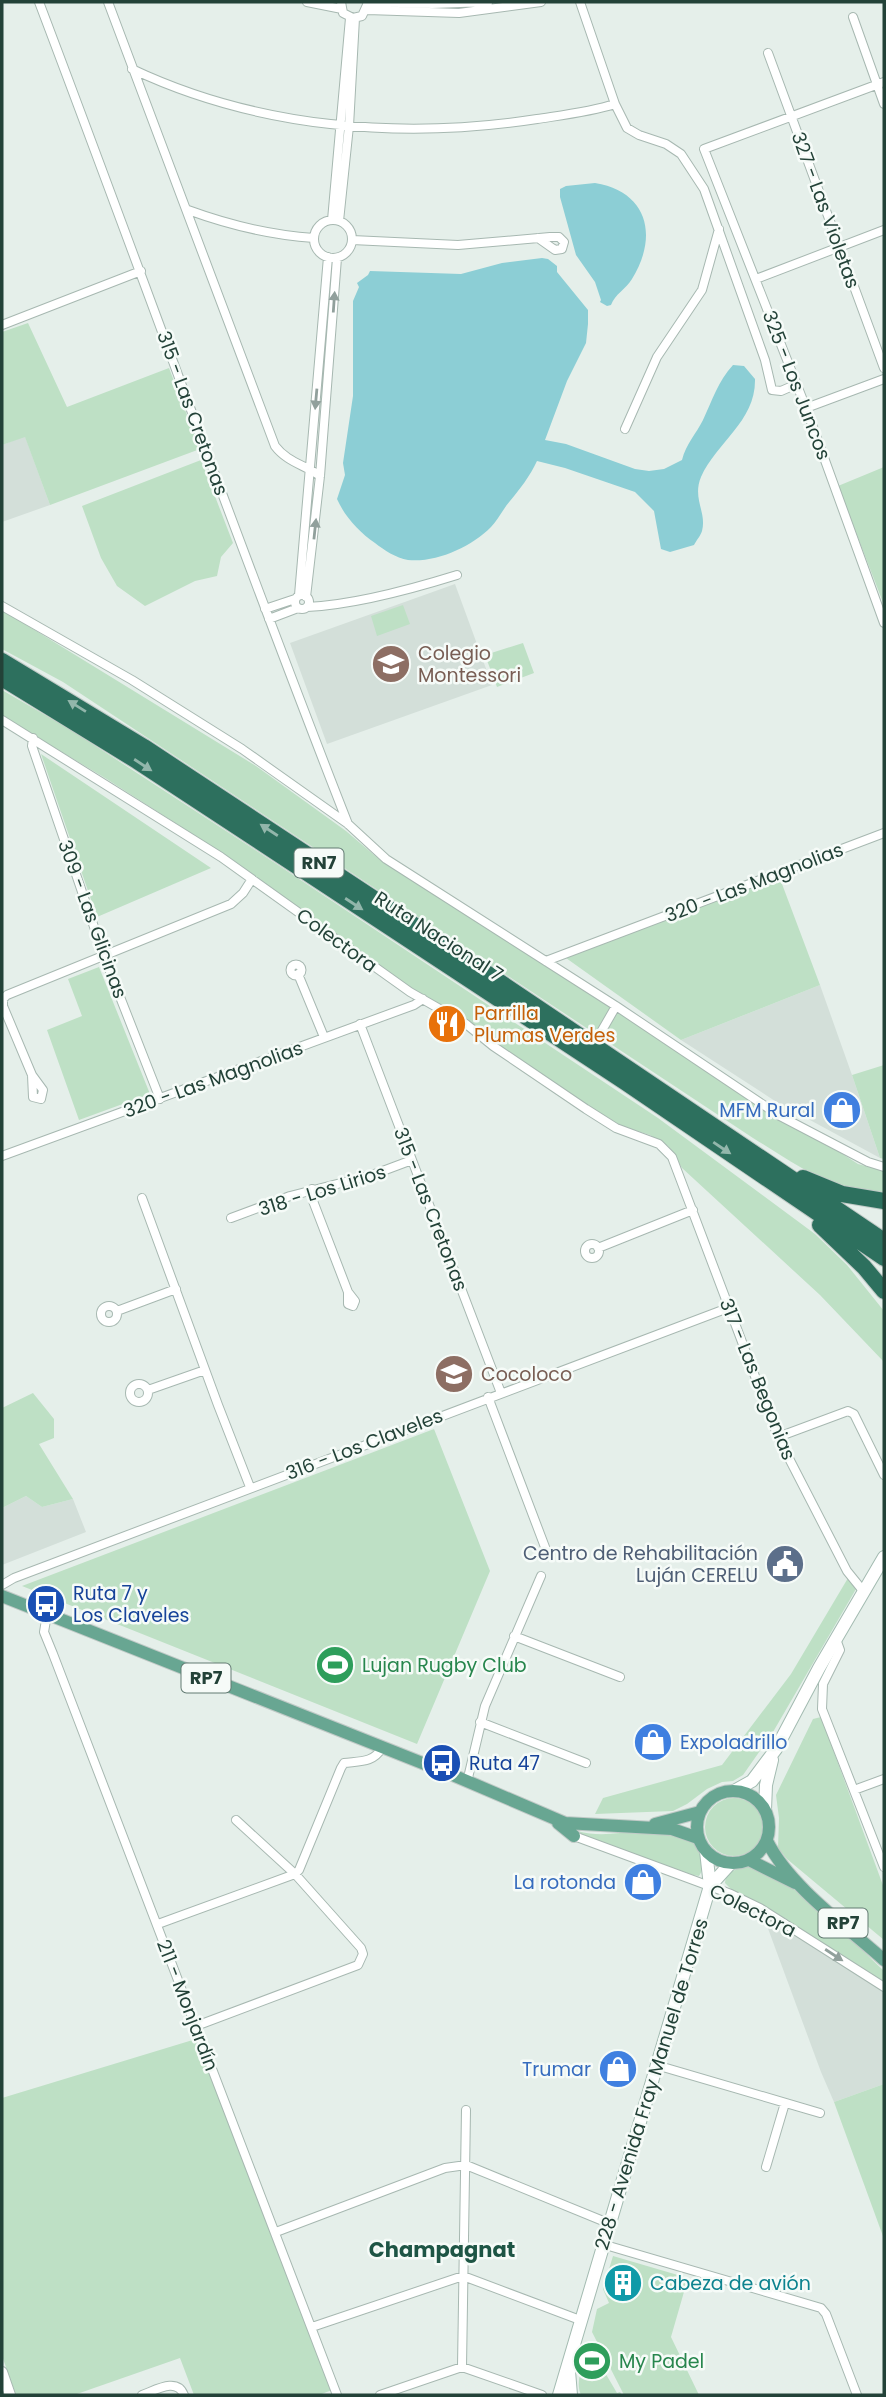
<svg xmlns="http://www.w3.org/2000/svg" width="886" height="2397" font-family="Poppins,sans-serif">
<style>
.built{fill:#d3dfd9}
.green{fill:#bee0c5}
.water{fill:#8cced5}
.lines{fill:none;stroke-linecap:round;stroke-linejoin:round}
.minor-casing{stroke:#a7b8b1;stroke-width:10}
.tertiary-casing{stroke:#a7b8b1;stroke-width:12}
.secondary-casing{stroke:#a3bbb1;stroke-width:14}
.primary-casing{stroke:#c1cac7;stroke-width:14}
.motorway-casing{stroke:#c1cac7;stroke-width:18}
.minor{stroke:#fff;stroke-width:8}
.tertiary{stroke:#fff;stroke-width:10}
.secondary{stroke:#fff;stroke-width:12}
.primary{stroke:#68a692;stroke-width:12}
.motorway{stroke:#2d705e;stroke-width:16}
.oneway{fill:#91a09c}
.oneway2{fill:#92b6ab}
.labels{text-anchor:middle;stroke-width:5;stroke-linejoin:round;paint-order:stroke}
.shield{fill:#f6fbf8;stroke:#627a72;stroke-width:2}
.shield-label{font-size:18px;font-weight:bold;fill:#234238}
.street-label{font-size:19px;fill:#234238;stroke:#f6fbf8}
.education-label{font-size:19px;fill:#785e54;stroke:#f6fbf8;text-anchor:start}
.food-label{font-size:19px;fill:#c56008;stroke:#f6fbf8;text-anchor:start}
.shop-label{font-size:19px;fill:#366cbe;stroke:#f6fbf8;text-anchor:end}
.service-label{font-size:19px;fill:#4e5e75;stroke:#f6fbf8;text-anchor:end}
.transit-label{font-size:19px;fill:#164399;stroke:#f6fbf8;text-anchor:start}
.leisure-label{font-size:19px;fill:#27864d;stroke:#f6fbf8;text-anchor:start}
.culture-label{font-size:19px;fill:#0d838f;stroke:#f6fbf8;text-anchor:start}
.neighbourhood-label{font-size:21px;font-weight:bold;fill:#1e5545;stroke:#f6fbf8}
</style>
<rect width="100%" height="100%" fill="#e5efea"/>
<path class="built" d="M25,436l25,69 -48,17v-77z
M455,584l37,101 -165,59 -37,-101z
M820,985l32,90 28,83 -105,-57 -94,-61z
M26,1496l16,11 31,-8 13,33 -84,33v-57z
M763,1915l121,76v93l-50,18 -13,-30z"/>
<path class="green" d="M28,323l39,84 102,-39 31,81 -150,56 -25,-68 -23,8v-113z
M201,460l32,83 -12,14 -4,19 -22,5 -50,25 -28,-20 -16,-28 -19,-52z
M884,467v138l-46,-119z
M403,605l7,19 -33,12 -6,-20z
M2,610l254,156 90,65 34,29 89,53 389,251 26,7v25c-49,-2 -90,-33 -131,-58l-690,-456 -61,-33z
M523,643l11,30 -37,14 -12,-32z
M2,690l69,40 204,133 383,255 157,116 32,31 37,46v51l-64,-67 -138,-127 -14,-22 -18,-11 -28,-9 -44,-26 -138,-96 -34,-18 -170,-124 -131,-84 -103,-62z
M41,754l170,114 -114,49z
M779,876l41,109 -139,55 -115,-82z
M99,967l51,127 -71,26 -32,-90 35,-14 -14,-37z
M884,1065v94l-4,-1 -28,-83z
M33,1393l21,26v19l-15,6 34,55 -31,8 -16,-11 -24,12v-100z
M434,1429l56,142 -73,173 -395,-158z
M848,1578l8,11 -83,143 -30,43 -10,6 -11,1 -15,7 -20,15 -14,7 -78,3 8,-16 119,-33 69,-91z
M821,1717l63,171v52l-97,-81 -9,-11 1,-30 -3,-23 37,-76z
M705 1827a29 29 0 1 1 58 0a29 29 0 1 1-58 0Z
M577,1831c22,6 40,2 62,0 20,-1 38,6 56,11 8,9 11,24 4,34l-6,-1 -120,-42z
M748,1866c44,7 103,74 136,105v11l-114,-73 -36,-17 -9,-9c1,-11 12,-15 23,-17z
M196,2039l136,351 -13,5h-125l-14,-37 -106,37h-58l-14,-39v-258z
M884,2084v155l-50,-137z
M613,2256l75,22 -17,59 28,58h-75l-32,-63 5,-23 12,-6 -6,-14z
M590,2347l27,46 3,-1 2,3h-41c-7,-15 4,-33 9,-48z"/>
<path class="water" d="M595,183c54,9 63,54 37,96 -6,10 -17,15 -21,26l-4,1 -7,-4 1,-2 -6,-18 -19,-27 -16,-58v-8l6,-3z
M542,258l6,1 9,7v6l31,38v14l-2,19 -19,38 -22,59 21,4 69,25 14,2 15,-2 18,-9c4,-16 14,-26 21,-40 9,-19 15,-39 30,-55l11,1 11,13c1,42 -38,63 -54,98 -9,22 6,35 1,54 -1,4 -6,10 -8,14l-24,7 -9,-3 -7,-38 -19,-19 -70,-24 -28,-7c-7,15 -17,28 -27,40 -7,8 -12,19 -19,26 -20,20 -55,36 -83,33 -12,-2 -24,-10 -33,-17 -16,-11 -30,-26 -38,-44l8,-24 -2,-12 10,-67v-95l6,-14 -2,-4 11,-8 2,-4 91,3 41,-11z"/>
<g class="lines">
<g class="minor-casing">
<path id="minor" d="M39,2c104,274 202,550 309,822
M108,2l167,444c12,16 30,19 45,30
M307,2l35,7
M341,2l2,11 10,5 9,-2 5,-11
M367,2l65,2 56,-2
M580,2l35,102 12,24 12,7 27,9 15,10 23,35 61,171 7,30 9,1 16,-7
M367,10l92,3 82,-11
M853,17l31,87
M768,53l116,315
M132,69c125,59 269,71 405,50 26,-4 53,-7 78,-15
M884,82l-180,67 102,259 78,215
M188,210c41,15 82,25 126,28
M332,220l18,-202
M314 239a19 19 0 1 1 38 0a19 19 0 1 1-38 0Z
M339,221l10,-95 6,-108
M352,240l106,5 92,-8h9l5,5 -2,7 -7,1 -17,-12
M756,279l128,-49
M2,325l139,-54
M806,408l78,-29
M625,429l32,-72 45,-67 17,-61
M299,595l29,-338
M295 602a7 7 0 1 1 14 0a7 7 0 1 1-14 0Z
M306,597l14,-121 17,-218
M2,606l130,74 110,69 106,75 38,35 230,147 164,110 88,46 16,5
M307,607c46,-2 105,-18 150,-32
M265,609l30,-10
M269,619l29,-11
M2,720l219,137 189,135 56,32 27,22 93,63 30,19 43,16 13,13 106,280 69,134 17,21
M33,738l-1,8 72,210 56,143
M546,961l338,-128
M290.5 970a5.5 5.5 0 1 1 11 0a5.5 5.5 0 1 1-11 0Z
M298,974l26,63
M360,1024l141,369
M593,1046l23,-40
M32,1075l1,22 8,2 2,-9 -11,-15 -29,-69v-7l4,-4 224,-91 12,-11 9,-14
M2,1156l412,-151 9,-6
M312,1189l1,12 35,91 7,9 -2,5 -5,-2v-12
M142,1198l76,207 32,82
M231,1218l59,-22 82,-21 40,-15
M585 1251a7 7 0 1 1 14 0a7 7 0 1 1-14 0Z
M598,1248l95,-38
M101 1314a8 8 0 1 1 16 0a8 8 0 1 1-16 0Z
M117,1311l59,-22
M130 1393a9 9 0 1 1 18 0a9 9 0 1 1-18 0Z
M148,1390l57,-20
M488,1397l60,158
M778,1437l70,-26 6,3 30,61
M2,1585l12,-7 714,-270
M47,1614l-3,18 9,22 284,741
M514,1636l106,41
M836,1639l4,11 -17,34 -1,25 62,158
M480,1722l106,41
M467,1782l18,-76 56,-130
M854,1790l30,-11
M574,1836l157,58 29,14 124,79
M158,1924l137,-50 4,-4 42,-102 3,-5c16,-2 29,0 38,-15
M196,2026l162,-61 5,-11 -2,-6 -66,-74 -59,-54
M656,2065l164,48
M766,2167l19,-64
M276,2232l169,-64 21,-3 142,58
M602,2244l219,64 5,6 31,81
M312,2327l151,-51 117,44
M462,2367l4,-257
M142,2395c14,-5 35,-18 42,0
M380,2395l82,-28 80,28"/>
</g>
<g class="tertiary-casing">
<path id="tertiary" d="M2,2372l8,23"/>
</g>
<g class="secondary-casing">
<path id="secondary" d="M734,1791l18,-10 24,-32 43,-81 65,-111
M765,1810l1,-25 6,-25
M710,1886l21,-23
M569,2371l2,24
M559,2395l151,-509 -4,-35"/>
</g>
<g class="primary-casing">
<path id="primary" d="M2,1596l453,180 110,47 107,6 26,9
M697 1827a36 36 0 1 1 72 0a36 36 0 1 1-72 0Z
M558,1823l16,13
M655,1824l45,-12
M767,1841c23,46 79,85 117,119
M749,1860l46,23"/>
</g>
<g class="motorway-casing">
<path id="motorway" d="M2,661l142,86 335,221 405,273
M2,678l135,83 488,321 259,176
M803,1178l39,16 42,7
M820,1225l44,42 20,24"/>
</g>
<use href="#minor" class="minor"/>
<use href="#tertiary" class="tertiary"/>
<use href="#secondary" class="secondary"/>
<use href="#primary" class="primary"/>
<use href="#motorway" class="motorway"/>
</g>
<defs><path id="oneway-solid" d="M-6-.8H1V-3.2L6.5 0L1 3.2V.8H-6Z" transform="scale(1.75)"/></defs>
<g class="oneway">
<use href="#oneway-solid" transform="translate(334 302) rotate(-86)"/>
<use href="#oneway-solid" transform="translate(316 399) rotate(95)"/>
<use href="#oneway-solid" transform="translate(315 529) rotate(-84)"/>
<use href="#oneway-solid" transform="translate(834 1955) rotate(33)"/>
</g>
<g class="oneway2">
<use href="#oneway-solid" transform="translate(77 706) rotate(-148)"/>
<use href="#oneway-solid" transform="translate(143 765) rotate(33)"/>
<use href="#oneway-solid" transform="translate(269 830) rotate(-147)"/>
<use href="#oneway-solid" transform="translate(354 904) rotate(33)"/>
<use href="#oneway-solid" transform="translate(722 1148) rotate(34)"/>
</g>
<defs>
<g id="school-disc" transform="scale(2.0125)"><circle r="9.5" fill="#8d6e63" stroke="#f6fbf8"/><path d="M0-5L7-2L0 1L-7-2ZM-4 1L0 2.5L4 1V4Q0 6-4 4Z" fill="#fff"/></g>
<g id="restaurant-disc" transform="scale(2.0125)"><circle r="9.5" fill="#e8710a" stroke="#f6fbf8"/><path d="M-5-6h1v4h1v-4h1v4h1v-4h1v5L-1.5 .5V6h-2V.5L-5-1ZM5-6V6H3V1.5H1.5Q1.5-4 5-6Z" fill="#fff"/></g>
<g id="shop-disc" transform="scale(2.0125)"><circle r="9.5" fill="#3f7fe0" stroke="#f6fbf8"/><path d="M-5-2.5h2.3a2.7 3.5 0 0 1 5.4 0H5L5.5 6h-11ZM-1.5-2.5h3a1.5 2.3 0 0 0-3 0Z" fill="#fff"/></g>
<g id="civic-disc" transform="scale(2.0125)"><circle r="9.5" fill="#5c6f8a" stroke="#f6fbf8"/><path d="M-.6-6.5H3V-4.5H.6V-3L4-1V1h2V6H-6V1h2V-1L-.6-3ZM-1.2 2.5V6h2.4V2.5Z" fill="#fff"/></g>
<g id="bus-disc" transform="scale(2.0125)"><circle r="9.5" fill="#1a4fb4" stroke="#f6fbf8"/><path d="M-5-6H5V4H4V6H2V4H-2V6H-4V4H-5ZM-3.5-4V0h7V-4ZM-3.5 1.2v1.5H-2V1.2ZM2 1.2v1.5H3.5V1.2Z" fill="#fff"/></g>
<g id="stadium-disc" transform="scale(2.0125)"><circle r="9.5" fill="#2e9e5b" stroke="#f6fbf8"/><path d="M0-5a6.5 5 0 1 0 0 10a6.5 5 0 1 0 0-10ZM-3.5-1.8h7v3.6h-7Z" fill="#fff"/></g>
<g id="building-disc" transform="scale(2.0125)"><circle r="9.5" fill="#0f9aa8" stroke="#f6fbf8"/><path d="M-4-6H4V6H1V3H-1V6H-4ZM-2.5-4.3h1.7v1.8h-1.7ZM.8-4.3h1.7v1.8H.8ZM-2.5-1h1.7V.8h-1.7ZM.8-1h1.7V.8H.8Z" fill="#fff"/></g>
</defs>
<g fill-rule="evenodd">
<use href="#school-disc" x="391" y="664"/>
<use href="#restaurant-disc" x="447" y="1024"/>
<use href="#shop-disc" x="842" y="1110"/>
<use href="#school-disc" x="454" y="1374"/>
<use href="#civic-disc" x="785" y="1564"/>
<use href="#bus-disc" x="46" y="1604"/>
<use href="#stadium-disc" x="335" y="1665"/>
<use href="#shop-disc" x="653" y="1742"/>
<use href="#bus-disc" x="442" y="1763"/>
<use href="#shop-disc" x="643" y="1882"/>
<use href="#shop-disc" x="618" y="2069"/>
<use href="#building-disc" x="623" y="2283"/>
<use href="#stadium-disc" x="592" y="2361"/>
</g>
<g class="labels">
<g class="shield">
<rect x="294.5" y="848.5" width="49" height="29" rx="5"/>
<rect x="181.5" y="1663.5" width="49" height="29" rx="5"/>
<rect x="818.5" y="1908.5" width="49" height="29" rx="5"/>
</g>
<g class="shield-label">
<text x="319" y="869">RN7</text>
<text x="206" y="1684">RP7</text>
<text x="843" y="1929">RP7</text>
</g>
<g class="street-label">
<text transform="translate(826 210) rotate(70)" y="7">327 - Las Violetas</text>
<text transform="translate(797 385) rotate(69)" y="7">325 - Los Juncos</text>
<text transform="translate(193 413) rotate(70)" y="7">315 - Las Cretonas</text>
<text transform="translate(754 882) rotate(-21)" y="7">320 - Las Magnolias</text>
<text transform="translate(93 919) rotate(70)" y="7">309 - Las Glicinas</text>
<text transform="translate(439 936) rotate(33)" y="7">Ruta Nacional 7</text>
<text transform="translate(337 940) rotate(36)" y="7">Colectora</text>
<text transform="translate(213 1079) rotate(-20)" y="7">320 - Las Magnolias</text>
<text transform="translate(322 1190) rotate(-17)" y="7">318 - Los Lirios</text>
<text transform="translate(431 1209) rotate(69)" y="7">315 - Las Cretonas</text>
<text transform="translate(758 1379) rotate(68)" y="7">317 - Las Begonias</text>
<text transform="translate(364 1444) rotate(-21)" y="7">316 - Los Claveles</text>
<text transform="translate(753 1910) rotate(27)" y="7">Colectora</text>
<text transform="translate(188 2005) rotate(69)" y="7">211 - Monjardín</text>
<text transform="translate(651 2084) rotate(-73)" y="7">228 - Avenida Fray Manuel de Torres</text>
</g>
<g class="education-label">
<text x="418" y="660">Colegio<tspan x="418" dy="22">Montessori</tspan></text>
<text x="481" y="1381">Cocoloco</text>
</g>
<g class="food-label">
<text x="474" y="1020">Parrilla<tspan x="474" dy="22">Plumas Verdes</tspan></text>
</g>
<g class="shop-label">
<text x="815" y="1117">MFM Rural</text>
<text x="680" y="1749" text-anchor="start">Expoladrillo</text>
<text x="616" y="1889">La rotonda</text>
<text x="591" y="2076">Trumar</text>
</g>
<g class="service-label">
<text x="758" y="1560">Centro de Rehabilitación<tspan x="758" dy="22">Luján CERELU</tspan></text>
</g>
<g class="transit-label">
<text x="73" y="1600">Ruta 7 y<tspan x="73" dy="22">Los Claveles</tspan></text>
<text x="469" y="1770">Ruta 47</text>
</g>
<g class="leisure-label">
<text x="362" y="1672">Lujan Rugby Club</text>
<text x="619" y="2368">My Padel</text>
</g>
<g class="culture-label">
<text x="650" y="2290">Cabeza de avión</text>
</g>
<g class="neighbourhood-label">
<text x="442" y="2257">Champagnat</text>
</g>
</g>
<rect width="886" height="2397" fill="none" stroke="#234238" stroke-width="7"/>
</svg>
